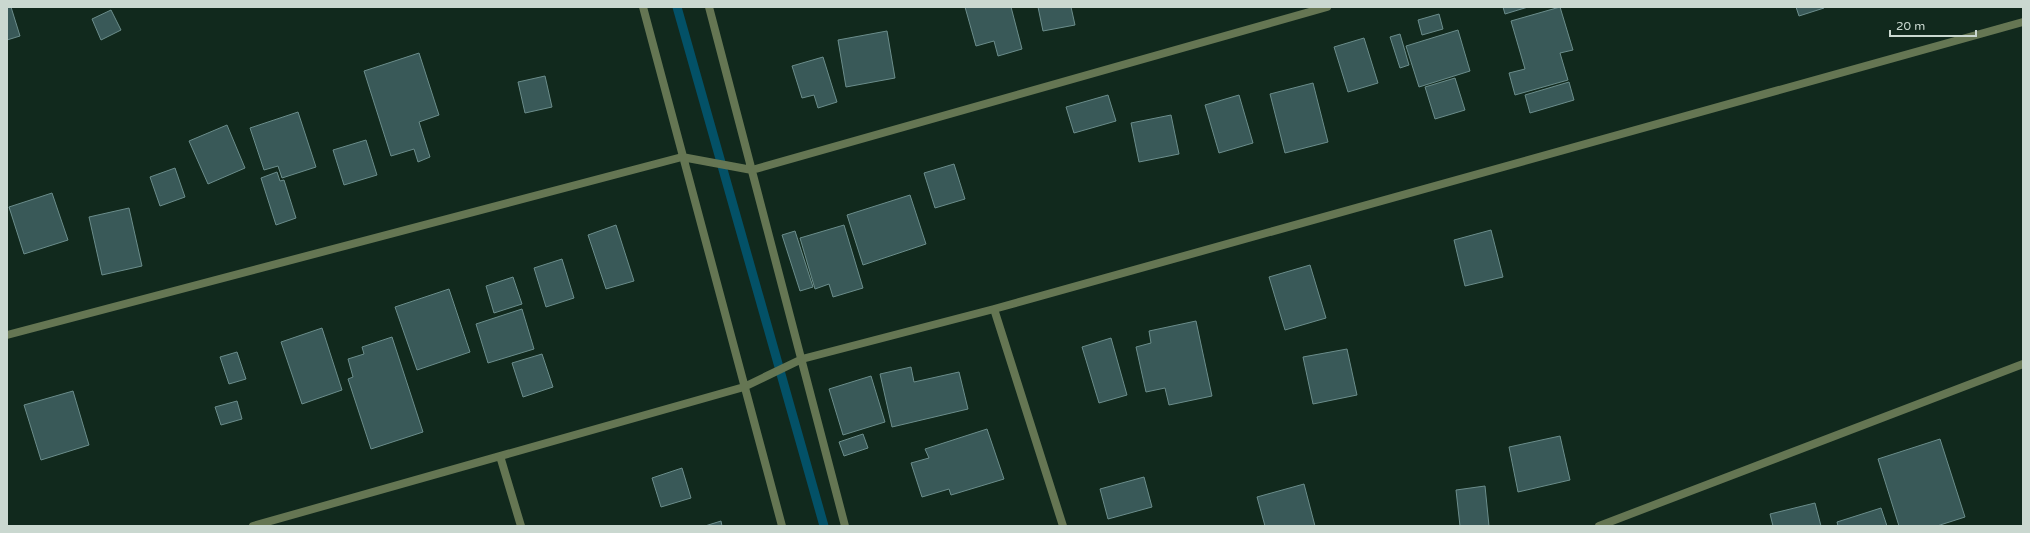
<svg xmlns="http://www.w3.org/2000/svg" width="2030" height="533" font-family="'Varela Round',sans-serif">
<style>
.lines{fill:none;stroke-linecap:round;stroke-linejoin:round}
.stream{stroke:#035167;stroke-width:9}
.building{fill:#395958;stroke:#6b8d8b}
.street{stroke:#657653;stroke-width:8}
</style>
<rect width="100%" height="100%" fill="#11291d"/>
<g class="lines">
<path class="stream" d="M677,7l147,519"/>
</g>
<path class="building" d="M7,7h4l9,29 -13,4z
M965,7h46l11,42 -24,7 -4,-15 -18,5z
M1038,7h33l4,18 -32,6z
M1503,7h25l-23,7z
M1560,7l13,43 -13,3 8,27 -53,15 -6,-22 16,-4 -14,-48z
M1796,7h28v1l-25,8z
M111,10l10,20 -20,10 -9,-21z
M1439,14l4,15 -21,6 -4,-15z
M1458,30l12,41 -51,16 -13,-41z
M887,31l8,47 -49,9 -8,-47z
M1400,34l9,31 -9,3 -10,-31z
M1364,38l14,45 -30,9 -14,-45z
M419,53l20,62 -20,7 11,35 -12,5 -4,-13 -23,7 -27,-85z
M823,57l14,45 -19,6 -4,-13 -12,3 -10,-32z
M545,76l7,31 -27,6 -7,-31z
M1455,78l10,32 -30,9 -10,-32z
M1569,82l5,18 -44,13 -5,-18z
M1313,83l15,59 -43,11 -15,-59z
M1108,95l8,26 -42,12 -8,-26z
M1239,95l14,48 -34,10 -14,-48z
M298,112l18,55 -34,11 -4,-12 -14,4 -14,-42z
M1171,115l8,39 -40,8 -8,-39z
M227,125l18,43 -37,16 -19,-43z
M366,140l11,35 -33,10 -11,-35z
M954,164l11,35 -30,9 -11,-35z
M175,168l10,29 -25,9 -10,-29z
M277,172l3,9 4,-1 12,38 -20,7 -15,-47z
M52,193l16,47 -44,14 -15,-47z
M910,195l16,49 -63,21 -16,-50z
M129,208l13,58 -40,9 -13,-58z
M616,225l18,56 -28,8 -18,-54z
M844,225l19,63 -30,9 -4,-13 -14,5 -15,-51z
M1491,230l12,47 -38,9 -11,-46z
M795,231l18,56 -13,4 -18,-56z
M562,259l12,39 -28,9 -12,-39z
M1310,265l16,53 -41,12 -16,-53z
M513,277l9,27 -28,9 -8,-27z
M449,289l21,63 -53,18 -22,-63z
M522,309l12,40 -46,14 -12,-39z
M1196,321l16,75 -43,9 -4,-17 -19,4 -10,-45 15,-4 -2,-12z
M322,328l20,62 -40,14 -21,-62z
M392,337l31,95 -52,17 -23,-70 5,-2 -5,-18 16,-5 -2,-7z
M1111,338l16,57 -28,8 -17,-56z
M1347,349l10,46 -44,9 -10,-47z
M237,352l9,27 -17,5 -9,-27z
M542,354l11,33 -30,10 -11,-34z
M911,367l3,15 45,-10 9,37 -76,18 -12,-53z
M871,376l14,46 -42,13 -14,-46z
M73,391l16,54 -48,15 -17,-55z
M237,401l5,18 -21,6 -6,-18z
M987,429l17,50 -53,16 -2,-6 -27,8 -11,-34 18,-5 -4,-9z
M863,434l5,14 -24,8 -5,-14z
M1560,436l10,44 -52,12 -9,-45z
M1940,439l25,78 -28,9h-38l-21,-67z
M682,468l9,30 -30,9 -9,-29z
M1144,477l8,30 -44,12 -8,-30z
M1304,484l11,42h-50l-8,-29z
M1485,486l4,40h-29l-4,-36z
M1815,503l6,23h-48l-3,-12z
M1881,508l6,18h-49l-1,-4z
M721,521l1,5h-17z"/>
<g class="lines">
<path class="street" d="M643,7l139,519
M709,7l136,519
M994,309l69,217
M7,335l675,-178 70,13 575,-163
M500,456l21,70
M253,526l491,-139 58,-28 192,-50 1029,-287
M1599,526l424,-162"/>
</g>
<rect width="2030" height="533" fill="none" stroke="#cad8d0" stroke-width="16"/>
<path d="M1890 30v6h86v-6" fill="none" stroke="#cad8d0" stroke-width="2"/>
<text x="1896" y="30" font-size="12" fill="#cad8d0" stroke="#11291d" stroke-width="3" paint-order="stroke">20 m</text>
</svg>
